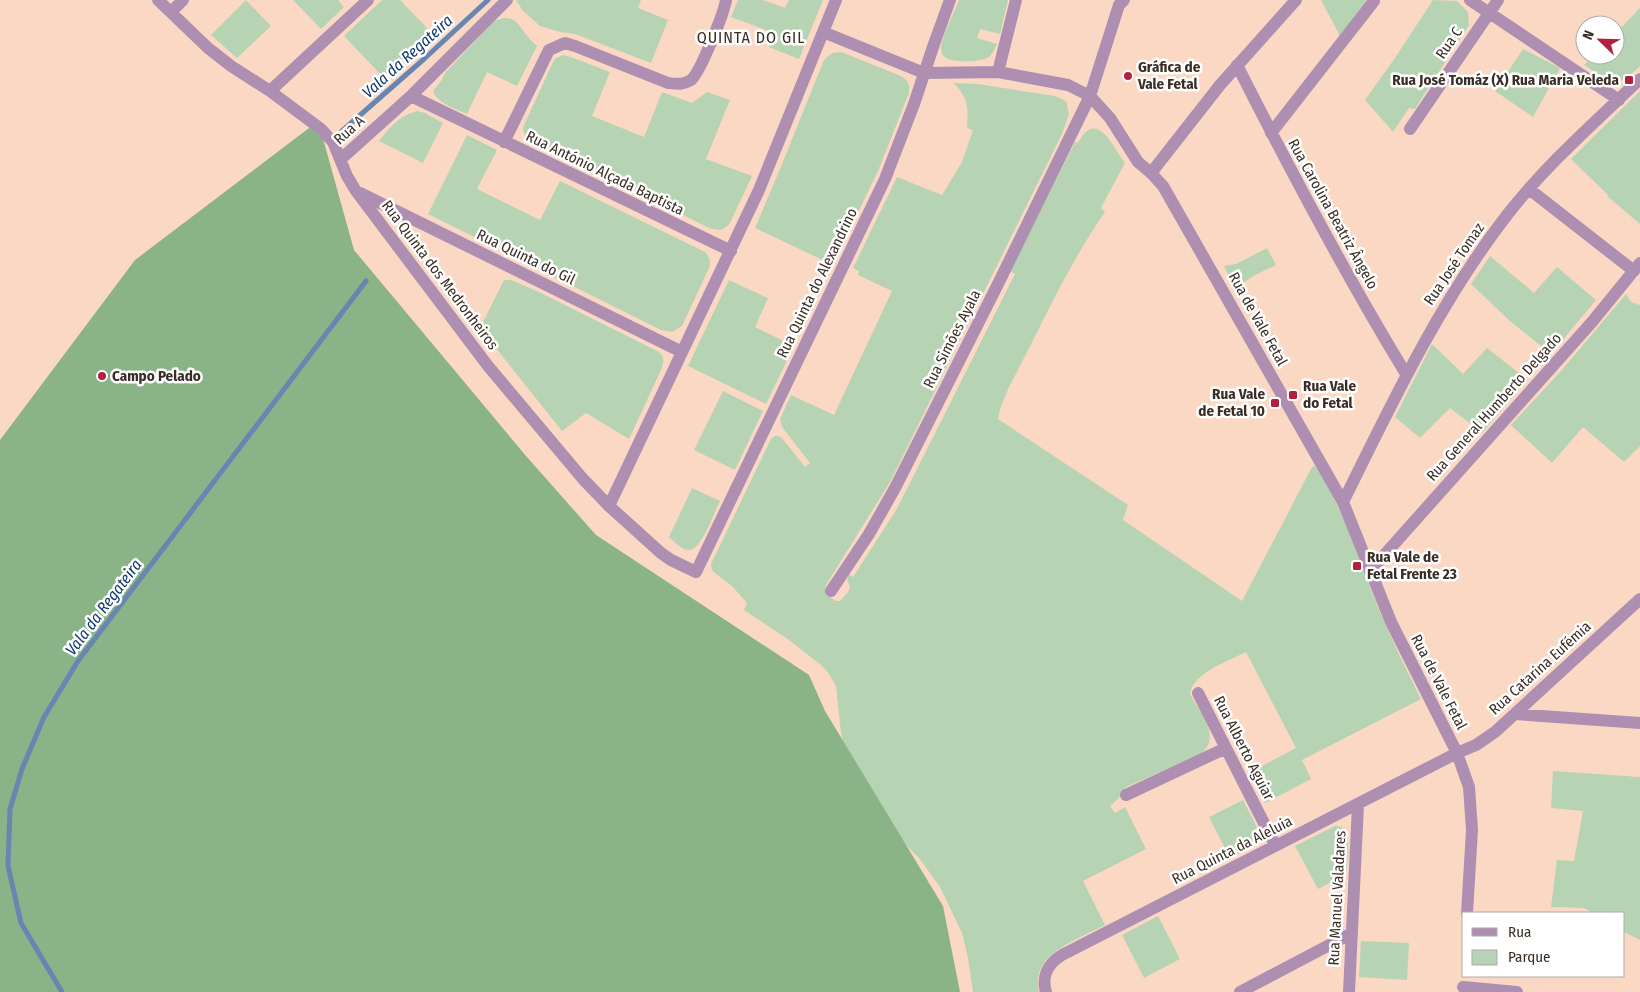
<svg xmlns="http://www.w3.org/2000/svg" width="1640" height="992" font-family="'Fira Sans Condensed',sans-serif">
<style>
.green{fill:#b6d4b3}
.forest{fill:#8bb388}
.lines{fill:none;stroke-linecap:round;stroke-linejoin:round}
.stream{stroke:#6786b2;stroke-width:5}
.minor{stroke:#ae8fb2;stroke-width:12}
.poi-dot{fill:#b22040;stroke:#fff;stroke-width:2}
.labels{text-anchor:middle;stroke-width:5;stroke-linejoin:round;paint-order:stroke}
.street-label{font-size:15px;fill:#3a2d25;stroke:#fff}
.poi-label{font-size:15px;font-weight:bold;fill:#3a2d25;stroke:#fff;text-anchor:start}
.neighbourhood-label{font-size:16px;letter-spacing:1px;fill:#3a2d25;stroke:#fff}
.water-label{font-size:16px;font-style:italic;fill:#0f3970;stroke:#fff}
</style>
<rect width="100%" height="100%" fill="#fbd8c3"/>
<path class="green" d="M246,0l25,26 -34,32 -26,-23z
M293,0h45l6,7 -23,22z
M382,0h18l31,32 -48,45 -39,-41z
M516,0h125l-3,8 30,12 -17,43 -76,-29 -15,-2 -20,-6 -17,-15z
M738,0h25l22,8 4,-8h34l-24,59 -30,-12 5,-14 -43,-16z
M959,0h49l-8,34 -20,-5 -3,9 20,6c-2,4 -4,9 -8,13 -7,5 -36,6 -43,1 -3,-2 -5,-6 -5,-10 0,-10 14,-37 18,-48z
M1321,0h46l-27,36z
M1433,0l24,1 11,11 1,13 -54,84 -6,-1 -16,24 -28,-32 30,-42z
M1640,8v58c-26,25 -28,17 -56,-1l10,-10h21v-21z
M503,18c12,-1 15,6 22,15 3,5 8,9 12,13l-20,40 -30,-14 -20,42c-11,-5 -30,-11 -34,-23l8,-10 4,-8 49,-52z
M1523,49l37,19 -27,49 -38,-26z
M841,52l60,24c7,4 9,9 8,17l-31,78 -45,94 -78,-37 25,-59 44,-109 8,-7z
M563,55l8,2 39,15 -18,44 52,21 18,-45 30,11 15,-11 23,8 -24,59 46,17 -22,47c-7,8 -11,8 -21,5l-184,-92 -2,-7 1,-4 29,-63 3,-4z
M954,83l24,1 77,12 11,5 3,13 -7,20 -172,348 -64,103c-2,9 3,12 10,16h4c7,-8 13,-11 7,-21l2,-6 4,3 42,-65 15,-29 105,-209 -5,-3 65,-129 3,1c19,-36 35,5 47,20l-24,45 4,4c-38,54 -65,117 -96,175l-8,19 -3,13 130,86 -5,15 119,81 70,-134 3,-1c27,39 41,85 58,129 14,35 31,70 48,104l-119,61 9,19 -46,24 -16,-30 47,-25 -50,-96c-18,9 -53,21 -56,42 10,19 32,42 11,60l-75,33 -8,12 -8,7 5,7 10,-6 21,42 -63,32 22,44c-26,14 -76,29 -66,67h-66l-5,-34 -6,-25 -22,-46 -21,-29 -24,-24 -45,-63 -9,-38 -5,-47 -7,-12 -8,-9 -32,-25 -45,-30 3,-7 -15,-17 -16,-12 -4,-4 -1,-6 60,-125c4,-4 6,-4 11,-1l23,29 5,-4 -28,-36 -2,-8 11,-24 43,20 58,-124 -34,-16 1,-4 -6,-3 44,-91 45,18 20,-33 11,-32 -6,-2c1,-23 2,-27 -13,-45z
M1640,91v133l-33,-28 1,-1 -37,-36z
M417,111l8,2 18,10 -20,40 -44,-22c11,-14 20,-25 38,-30z
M467,135l30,15 -20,39 63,31 20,-39 145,71c5,6 6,9 4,16l-27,58 -10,6 -11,-2 -233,-116z
M1267,248l9,17c-11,6 -41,16 -38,31l-14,-30 12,-2z
M1490,256l44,37 23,-26 39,33 -45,54 -41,-33 -39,-37z
M504,280h7l28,12 120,60c6,5 5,10 2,18l-32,69 -43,-26 -24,18 -82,-103z
M729,280l39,18 -13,29 39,19 -28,58 -78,-38z
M1626,294l5,8 9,3v141l-16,16 -41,-35 -31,36 -41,-38 50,-54z
M1432,344l31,30 24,-26 41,32 -46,53 -32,-25 -30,30 -25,-21z
M723,391l40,20 -28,59 -41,-20z
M692,488l28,13c-5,10 -19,50 -31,49 -8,0 -15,-9 -20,-13z
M1553,771l87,6v163l-16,-8v-19h-31l-9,-5 -33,-1 6,-47 17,1 9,-50 -32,-3z
M1243,800l17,33c0,15 -19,19 -30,25l-21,-41z
M1335,826c20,-2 12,36 11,48l-28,15 -23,-43z
M1158,916l22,43 -36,19 -22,-43z
M1361,941l48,2 -2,37 -48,-3z"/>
<path class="forest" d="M313,125l9,10 32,115 172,206 70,79 213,140 16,36 118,195 17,86h-960v-552l135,-180z"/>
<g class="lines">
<path class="stream" d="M342,131l82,-72 64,-59
M62,992l-41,-69 -13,-57 2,-57 12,-40 22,-52 34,-56 288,-380"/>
<path class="minor" d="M158,0l50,48 23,18 39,25 51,38 12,13 14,34 9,15 132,175 95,113 26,27 52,47 10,7 25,12 189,-393 29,-75 20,-60 16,-44
M1470,0l149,100
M171,12l12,-12
M823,32l101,41 74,-1 70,13 22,11 20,22 28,44 13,11 12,13 180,316 48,120 66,131 12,34 3,43 -5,83
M1237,65c53,105 108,209 169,309
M998,72l18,-72
M270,91l98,-91
M411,96l320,155
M1410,129l88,-129
M1271,133l103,-132
M504,142l45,-92 16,-7 10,3 93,37c9,1 15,2 23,-3 9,-7 33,-67 35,-80
M341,159l70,-63 96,-96
M1151,173l69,-88 76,-85
M1529,189l105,82
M360,193l322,159
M1343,502c49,-99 96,-199 164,-287 39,-50 87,-92 133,-136
M609,506l150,-316 77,-190
M1370,571l222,-249 48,-59
M831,591l38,-57 26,-46 103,-204 92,-188 29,-91 5,-5
M1198,693l77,152
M1515,714l125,9
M1126,795l100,-47
M1463,987l54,5
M1046,992c-5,-16 3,-29 16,-37l395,-202 19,-8 19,-13 145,-133
M1240,992l112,-59
M1349,992l9,-187"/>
</g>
<g class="poi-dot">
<circle cx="1128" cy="76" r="5"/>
<rect x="1624" y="75" width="10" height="10" rx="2.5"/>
<circle cx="102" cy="376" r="5"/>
<rect x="1288" y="390" width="10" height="10" rx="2.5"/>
<rect x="1270" y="398" width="10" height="10" rx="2.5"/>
<rect x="1352" y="561" width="10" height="10" rx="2.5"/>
</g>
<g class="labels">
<g class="street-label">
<text transform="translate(1449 43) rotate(-56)" y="5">Rua C</text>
<text transform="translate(349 130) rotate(-42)" y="5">Rua A</text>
<text transform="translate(605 173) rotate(26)" y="5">Rua António Alçada Baptista</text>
<text transform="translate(1333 214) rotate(61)" y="5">Rua Carolina Beatriz Ângelo</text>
<text transform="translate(526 257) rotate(26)" y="5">Rua Quinta do Gil</text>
<text transform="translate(1454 264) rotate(-56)" y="5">Rua José Tomaz</text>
<text transform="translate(440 275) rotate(53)" y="5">Rua Quinta dos Medronheiros</text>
<text transform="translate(817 283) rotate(-64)" y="5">Rua Quinta do Alexandrino</text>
<text transform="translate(1258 319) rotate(61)" y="5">Rua de Vale Fetal</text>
<text transform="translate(952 339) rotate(-63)" y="5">Rua Simões Ayala</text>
<text transform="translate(1494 407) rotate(-48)" y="5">Rua General Humberto Delgado</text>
<text transform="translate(1540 668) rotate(-42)" y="5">Rua Catarina Eufémia</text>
<text transform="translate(1439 682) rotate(63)" y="5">Rua de Vale Fetal</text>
<text transform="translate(1244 748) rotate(63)" y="5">Rua Alberto Aguiar</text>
<text transform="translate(1232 850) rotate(-27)" y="5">Rua Quinta da Aleluia</text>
<text transform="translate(1337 898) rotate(-87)" y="5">Rua Manuel Valadares</text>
</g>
<g class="poi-label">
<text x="1138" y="72">Gráfica de<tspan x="1138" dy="17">Vale Fetal</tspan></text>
<text x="1619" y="85" text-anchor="end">Rua José Tomáz (X) Rua Maria Veleda</text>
<text x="112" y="381">Campo Pelado</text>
<text x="1303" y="391">Rua Vale<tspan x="1303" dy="17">do Fetal</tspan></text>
<text x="1265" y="399" text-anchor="end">Rua Vale<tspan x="1265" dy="17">de Fetal 10</tspan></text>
<text x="1367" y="562">Rua Vale de<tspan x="1367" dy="17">Fetal Frente 23</tspan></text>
</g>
<g class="neighbourhood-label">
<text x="751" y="43">QUINTA DO GIL</text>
</g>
<g class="water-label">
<text transform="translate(407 56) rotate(-42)" y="6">Vala da Regateira</text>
<text transform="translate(103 607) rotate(-53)" y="6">Vala da Regateira</text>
</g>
</g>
<rect x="1462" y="912" width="162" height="65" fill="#ffffff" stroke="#b0aba8"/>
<rect x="1472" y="928" width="25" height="8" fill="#ae8fb2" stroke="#b0aba8"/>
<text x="1508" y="937" font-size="15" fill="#3a2d25">Rua</text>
<rect x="1472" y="950" width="25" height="15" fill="#b6d4b3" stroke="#b0aba8"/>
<text x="1508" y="962" font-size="15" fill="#3a2d25">Parque</text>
<g transform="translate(1600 40) rotate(293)"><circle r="24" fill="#ffffff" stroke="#b0aba8"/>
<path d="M0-4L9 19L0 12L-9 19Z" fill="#b22040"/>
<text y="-8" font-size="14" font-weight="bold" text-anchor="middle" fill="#3a2d25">N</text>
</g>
</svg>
